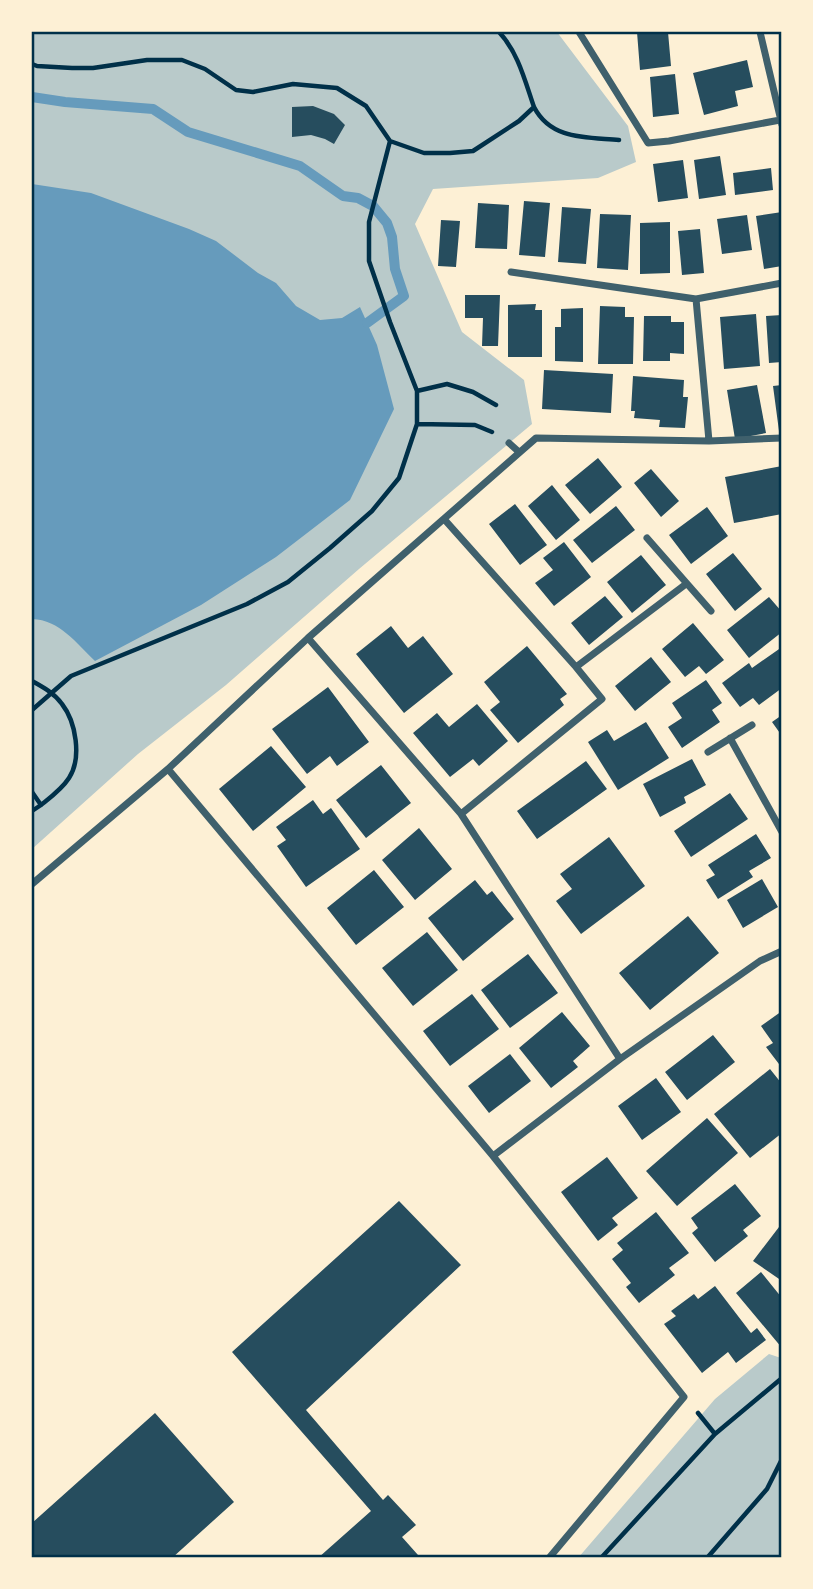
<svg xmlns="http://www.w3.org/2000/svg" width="813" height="1589" font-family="Quicksand,sans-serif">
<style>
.green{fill:#b9caca}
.water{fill:#669bbc}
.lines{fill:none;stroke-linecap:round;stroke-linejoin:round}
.stream{stroke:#669bbc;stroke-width:10}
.building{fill:#264d5e}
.path{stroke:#003049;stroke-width:4.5}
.minor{stroke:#3f606c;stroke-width:7}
.neatline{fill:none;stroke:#003049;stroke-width:2.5}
</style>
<rect width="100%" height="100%" fill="#fdf0d5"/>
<path class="green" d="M32,32h525l71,94 8,36 -38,16 -165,11 -18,35 47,108 62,48 8,44 -173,145 -133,116 -88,69 -106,95z
M769,1354l12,4v199l-203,1 137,-159z"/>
<path class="water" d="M32,184l59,9 98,36 27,12 42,32 18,10 20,23 24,14 22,-2 18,-11 17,38 17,64 -44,91 -74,57 -75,48 -106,56c-19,-18 -35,-41 -63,-42z"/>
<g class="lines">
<path class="stream" d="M32,97l33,5 88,7 35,23 112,34 43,30 15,2 15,8 14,17 5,14 3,32 9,27 -37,27"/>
</g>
<path class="building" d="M637,32h31l3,34 -31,4z
M747,60l6,27 -18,4 3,15 -34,9 -11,-42z
M675,74l4,40 -26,3 -3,-40z
M313,106l21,8 11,11 -11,19 -9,-5 -14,-4 -19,2v-30z
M720,156l6,39 -27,4 -5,-39z
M683,160l5,38 -30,4 -5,-38z
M771,168l2,22 -38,5 -2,-22z
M524,201l26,2 -5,54 -26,-2z
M478,203l31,2 -2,44 -32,-1z
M562,207l29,2 -5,55 -28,-2z
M782,212v54l-18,3 -8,-53z
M600,214l31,1 -3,55 -31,-2z
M747,215l5,35 -30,4 -5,-35z
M441,220l19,1 -4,46 -18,-1z
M670,222v51l-30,1v-51z
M700,229l4,44 -22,2 -4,-44z
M465,295h35l-2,51h-16l1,-28h-18z
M536,304l-1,6h7v47h-34v-52z
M600,306l25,1v10h9l-1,47h-35z
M583,308v54l-28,-1v-34h6v-18z
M756,314l4,52 -36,3 -4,-52z
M782,315v47l-13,1 -3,-47z
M644,316h27v6h13v32l-14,-1v8h-27z
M544,370l69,4 -2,39 -69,-4z
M633,376l51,4 -1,17h5l-3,31 -26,-1 1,-7 -26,-2 1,-7h-4z
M757,385l9,48 -31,6 -8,-49z
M782,385v46h-3l-6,-45z
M598,458l24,29 -32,27 -25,-29z
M782,466v48l-48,9 -9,-46z
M651,469l28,32 -18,16 -27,-34z
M552,485l28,35 -24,20 -28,-34z
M515,504l32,41 -27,20 -31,-41z
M616,506l19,24 -43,33 -19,-23z
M707,507l21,29 -37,28 -22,-29z
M564,542l27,35 -37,29 -19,-23 18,-13 -10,-12z
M733,553l29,36 -27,22 -29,-37z
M641,555l25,30 -34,28 -25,-31z
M605,596l18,21 -34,28 -18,-22z
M769,597l13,15v20l-33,26 -22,-28z
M693,623l31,37 -18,14 -7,-8 -14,11 -23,-28z
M391,626l17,22 15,-12 30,38 -49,39 -48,-59z
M527,646l40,48 -7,5 4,6 -46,38 -28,-33 10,-8 -16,-20z
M782,647v41l-23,17 -6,-7 -13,9 -18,-24 27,-20 3,5z
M651,657l20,25 -36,29 -20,-25z
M706,680l16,23 -10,7 8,12 -38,26 -14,-21 14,-9 -10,-15z
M328,687l41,55 -32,24 -7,-10 -23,18 -35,-45z
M477,704l31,37 -29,25 -6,-7 -23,18 -37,-44 24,-20 12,14z
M782,715v21l-10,-14z
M646,722l23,36 -51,32 -30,-48 19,-12 7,11z
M271,746l35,41 -53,44 -34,-42z
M692,759l14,26 -22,12 2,6 -26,14 -17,-33z
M586,761l21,28 -70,50 -20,-28z
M381,765l30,38 -45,35 -30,-38z
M730,793l18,26 -57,38 -17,-26z
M313,800l10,14 8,-6 29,41 -54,38 -29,-41 9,-6 -10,-13z
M419,828l33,41 -37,31 -33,-40z
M756,834l15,24 -22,13 4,6 -35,22 -12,-19 9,-5 -7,-10z
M609,837l36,49 -64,48 -25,-33 16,-12 -12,-15z
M374,870l30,37 -48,38 -29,-37z
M762,879l16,28 -35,21 -16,-28z
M475,880l12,15 5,-4 22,28 -51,42 -35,-43z
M688,916l31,37 -69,57 -31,-37z
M427,932l31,38 -45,36 -31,-38z
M528,954l30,39 -48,35 -29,-38z
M472,994l27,35 -49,37 -27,-35z
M782,1011v57l-16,-21 7,-4 -12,-17z
M562,1012l28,34 -17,15 5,6 -27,21 -32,-40z
M713,1035l22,27 -48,38 -22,-28z
M510,1054l21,27 -42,32 -21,-27z
M770,1069l12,15v49l-32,25 -36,-44z
M656,1078l25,34 -39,28 -24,-34z
M707,1118l31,35 -61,53 -31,-35z
M607,1157l31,41 -26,20 6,7 -20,16 -37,-49z
M735,1184l26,32 -18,14 5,6 -33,26 -23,-29 6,-5 -7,-10z
M399,1201l62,64 -155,145 77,90 5,-5 28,30 -14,12 16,18 -3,3h-97l53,-47 -139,-159z
M656,1212l33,41 -20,15 6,7 -36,28 -13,-16 5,-4 -19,-24 11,-9 -6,-7z
M779,1227l3,2v52l-29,-20z
M761,1272l21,26v50l-46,-55z
M715,1286l36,47 6,-5 9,12 -30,23 -8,-11 -26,21 -38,-49 12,-8 -5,-5 23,-17 4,5z
M155,1413l79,89 -62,56h-140v-35z"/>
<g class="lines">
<path class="path" d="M499,32c19,20 26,49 35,75
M32,64l5,2 35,2h21l54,-8h35l23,9 31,21 17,2 40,-8 44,4 29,18 24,35
M417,391l30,-7 26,8 23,13
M417,424l58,1 17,7
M32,681c11,6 22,12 30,23 14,18 20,54 7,74 -7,11 -18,19 -28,27l-9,-13
M32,710l39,-34 176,-72 41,-22 42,-34 42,-37 27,-33 18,-54v-33l-27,-69 -21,-61v-39l21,-81 34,12h26l23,-2 46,-30 15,-14c17,33 52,30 85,33
M32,811l9,-6
M698,1413l17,21
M601,1558l114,-124 67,-56
M707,1558l60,-69 15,-30"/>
<path class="minor" d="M579,32l69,111 21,-2 111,-21
M760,32l22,93
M511,272l185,27 86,-16
M696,299l13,142
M509,443l10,9
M444,519l132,148 26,32 -141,115
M647,538l64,73
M308,638l153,176 159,245
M576,667l110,-83
M730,738l52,94
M708,752l44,-27
M168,769l140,-131 228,-200 173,3 73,-3
M32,884l136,-115 325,387 127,-97 140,-98 22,-10
M493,1156l191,241 -135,161"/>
</g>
<rect width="813" height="1589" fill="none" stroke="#fdf0d5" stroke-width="66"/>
<rect x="33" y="33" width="747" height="1523" class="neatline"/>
</svg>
